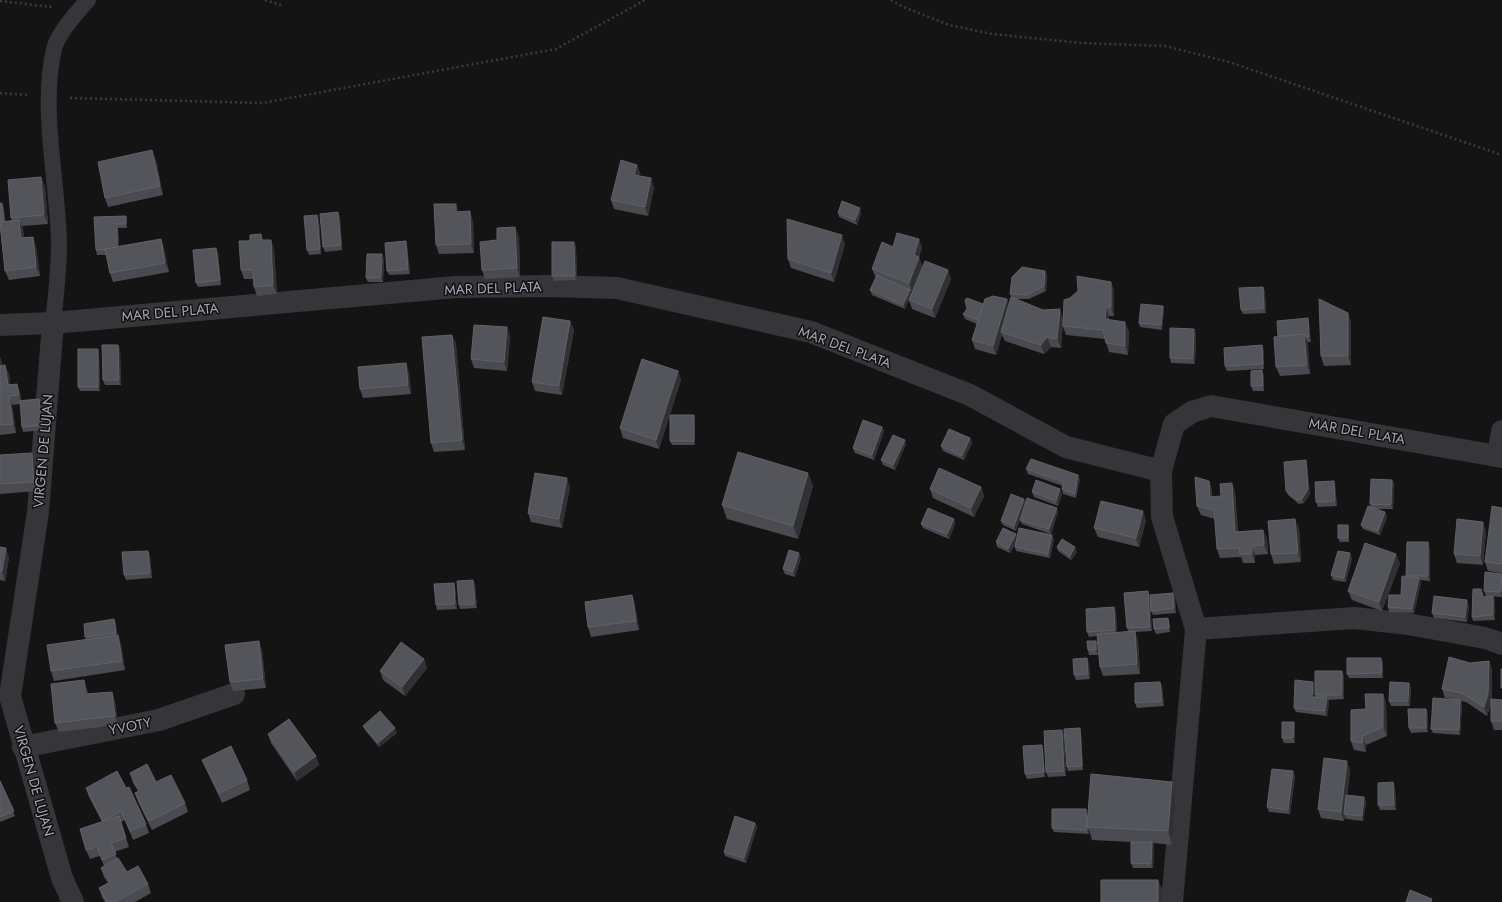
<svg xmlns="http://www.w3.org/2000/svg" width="1502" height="902" font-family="Jost,sans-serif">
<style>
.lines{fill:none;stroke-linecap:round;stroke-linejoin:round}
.path{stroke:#3b3c41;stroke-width:2.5;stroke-dasharray:2 3;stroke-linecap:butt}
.lane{stroke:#35353a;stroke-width:16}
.street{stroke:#35353a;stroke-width:22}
.wall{fill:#4a4b50}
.shaded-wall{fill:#303134}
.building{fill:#54555b;stroke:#616269}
.labels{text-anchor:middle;stroke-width:3;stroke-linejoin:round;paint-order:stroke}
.street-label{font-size:14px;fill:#a6a9b5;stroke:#0f0f10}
</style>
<rect width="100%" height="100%" fill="#141415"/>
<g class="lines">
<path class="path" d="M265,0l16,5
M891,0l10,6 48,19 43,9 90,9 83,3 64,16 273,93
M0,1l50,6 3,-2
M0,93l27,2
M70,98l192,5 294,-54 89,-49"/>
<path class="lane" d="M53,323c3,-27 6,-53 6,-79 -1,-62 -19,-134 -5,-195 3,-15 24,-38 34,-49"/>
<path class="street" d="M53,323l-15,189 -28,184 52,182 11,24
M0,325l53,-2 403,-36 92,-1 69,2 194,44 159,63 96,52 95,24
M1498,455l4,-24
M1196,629l158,-11 54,6 77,14 17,6
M23,747l136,-27 75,-26
M1172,902l24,-273 -34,-112 -1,-46 13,-47 18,-12 19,-6 291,51"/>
</g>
<path class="wall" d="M156,160l7,35 -55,12 -3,-9z
M637,165l3,9 -1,2 15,11 -6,29 -34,-7 -3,-9z
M45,186l3,38 -26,2 1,3 1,9 12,8 4,30 -31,4 -4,-9 -5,-44v-24l4,5 1,14 7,-1 -1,-3z
M459,212l14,9 1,32 -35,1 -3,-9z
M838,213h23l-4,12 -18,-8z
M94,217l33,3v8h-9l1,18 42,-7 3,9 5,24 -56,10 -3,-9 -4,-18h-9l-1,-5z
M340,217l2,33 -17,2 -2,-5z
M319,219l2,35 -12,1 -2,-5z
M261,234l2,6h8l3,9 3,45 -20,2 -3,-9 -1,-8h-9l-3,-9 9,-29z
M519,236l1,41 -35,2 -3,-9 15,-30z
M919,239l3,9 -3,9 3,9 -10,26 -2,-1 1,3 37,-24 3,9 -16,39 -23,-9 -3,-9 -4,9 -33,-14 -2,-5 6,-12 -4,-9 21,-22z
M845,244l-11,38 -43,-14 -3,-9z
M407,246l3,28 -21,1 -2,-4z
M576,246l1,34 -23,1 -2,-5z
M218,252l3,33 -23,2 -2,-4z
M384,259l-1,23h-15l-2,-4z
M1045,271l2,5 -1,15 -17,8h-14l48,19 7,-20 41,-16 3,9v25h-5v4l20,11 -1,24 -19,-3 -4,-13 -39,-4 -3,-9v-4l-2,26 -10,-1 -7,7 -39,-13 -3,-6 -6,20 -21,-6 -3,-9 5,-16 -12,-5 -2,-5 20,-10 24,-5 2,6 2,-8 -1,-3z
M1263,287l2,5 1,21 -23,1 -2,-4z
M1163,306l1,5 -2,19 -22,-3 -1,-4z
M570,321l4,9 -12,65 -27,-4 -3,-9z
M1351,322v43l-27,1 -3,-10z
M1309,323l2,19h-4l3,32 -30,2 -4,-9 2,-31z
M507,327l3,10 -3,34 -33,-3 -3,-9z
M1194,329l2,5 -1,30 -24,-1 -1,-5z
M452,335l4,9 9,106 -31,2 -3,-9z
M118,345l2,4 1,36h-16l-2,-5z
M1264,350v19l-37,2 -2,-5z
M99,353l1,38h-20l-2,-4z
M0,357l2,8 7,9 1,11 7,-1 3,9 1,7 18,-1 2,4 2,27 -20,2 -1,-5 -2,-23 -8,1 4,28 -16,2z
M678,371l3,9 -22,69 -36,-11 -3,-10z
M409,372l2,22 -48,4 -3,-9z
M1264,375v16h-11l-2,-5z
M695,420v25h-23l-2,-4z
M882,427l2,4 -10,29 -19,-7 -2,-5z
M970,438l2,5 -8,17 -21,-9 -2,-5z
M906,444l-11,26 -12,-5 -2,-5z
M0,455l35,7 2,29 -37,3z
M1307,465l3,29 -6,9 -5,1 -11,-9 -2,-4z
M1026,469l54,10 -4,19 -13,-4 -1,-5 1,-3 -35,-12z
M808,473l5,13 -15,53 -71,-20 -5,-14z
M1392,480l2,4 -1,25h-18l10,3 2,5 -7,18 -17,-6 -2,-4 10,-18 -1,-3z
M1209,481l3,9v7l9,-1 11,-13 3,9 3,40 25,-2 4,9 1,15 -13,1v8h-12l-2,-6 -21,1 -3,-9 -2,-30 -14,-4 -4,-9z
M1334,481l1,4 2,21 -19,1 -2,-5z
M570,487l-8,41 -31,-6 -3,-9z
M981,487l3,9 -10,21 -41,-19 -3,-9z
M1032,492l30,2 -4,12 -24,-9z
M1024,499l2,4 32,9 -7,22 -29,-10 -2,-4 -4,11 -13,-6 -2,-4z
M1502,508v65l-14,-2 -3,-9z
M954,519l1,5 -6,15 -26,-11 -2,-4z
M1146,520l-7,27 -41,-10 -4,-9z
M1348,525l1,4v13h-9l-2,-4z
M1299,528l2,34 -27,2 -3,-10z
M1486,531l-3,34 -26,-2 -3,-9z
M1016,534l1,3 37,2 -4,19 -34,-7 -1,-4 1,-4 -6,10 -13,-6 -1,-5z
M0,547l9,10 -4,24 -5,-1z
M1057,547l20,5 -6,8 -13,-9z
M1430,547v34l-10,-1 1,3 -7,30 -25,-1 -1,-5 13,-12 5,-19z
M148,551l2,4 2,23 -26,2 -2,-5z
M801,558l-6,19 -10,-3 -2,-5z
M1352,558l-6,24 -13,-2 -2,-5z
M1400,563l-18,48 -30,-11 -4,-9z
M1502,574v23l-16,-1 -2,-5z
M454,583l1,4 2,22 -20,1 -1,-5z
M475,584l2,24 -17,1 -1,-4z
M1481,589l3,8 9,-1 2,5v19l-22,1 -1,-4z
M1173,593l2,5 1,15 -23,2 -2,-4 -1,-8 2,28 -17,1 3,9 2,33 -37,2 -3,-9 -3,-31 -8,1 -2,-5 27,-25 2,5 1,21 12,-1 -2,-4 23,-33z
M632,595l3,9 4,26 -48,7 -3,-10z
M1469,605l-2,17 -33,-4 -2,-5z
M114,619l2,5 1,11h1l3,9 4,26 -71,11 -3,-10 35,-31 -1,-3z
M1170,622v10l-14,2 -2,-5z
M1096,641l2,4v10h-9l-1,-5z
M262,650l4,38 -33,3 -3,-9z
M1087,658l2,5 1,16 -14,1 -2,-5z
M424,659l3,9 -22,28 -22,-16 -3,-9z
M1489,661l3,9v29l10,1v30h-8l-3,-9v-17l-4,12 -21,-14 -5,-1 1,3 -2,31 -27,-2 -2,-4 21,-30 -7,-1 -3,-9 28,-26z
M1383,662v16h-34l-2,-4z
M1344,675v24l-16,1 1,2 -2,14 -31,-4 -2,-4 20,-22v11h2l-1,-2z
M1160,682l2,4 2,20 -27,2 -2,-5z
M1409,683l2,5 -1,18h-19l-2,-5z
M87,689l1,5 24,-2 3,9 3,24 -59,7 -4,-9z
M1383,694l3,9 1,33 -21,9v7l-12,-2 -3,-9 15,-32z
M1426,709l2,5v18l-17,1 -2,-5z
M1294,722l1,5v16h-11l-2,-5z
M363,726l34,7 -18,14 -14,-17z
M1080,728l1,5 2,37 -15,1 -1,-4z
M1062,730l2,5 2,41 -18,1 -2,-5z
M268,734l48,22 3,9 -22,16 -26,-38z
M1043,749l2,28 -18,2 -2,-5z
M202,760l45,20 3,10 -28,13 -16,-34z
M1350,770l-3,26 17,1 2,5 -3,19 -17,-2 -1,-3 -1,5 -23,-3 -3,-9z
M1293,771l2,5 -5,38 -21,-2 -2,-5z
M130,773l55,30 3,9 -36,18 -14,-28 -3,-9 3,-2 -5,-8z
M0,781l15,35 -15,6z
M1172,782l4,14 -4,49 -19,-2 1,4 -1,21h-20l-2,-5v-21l-39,-2 -3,-10v4l-35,-2 -2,-4 35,-14 1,6z
M1393,782l2,5 1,23h-16l-2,-5z
M86,788l60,36 3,9 -16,7 -8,-20 -4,2 8,25 -15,5 3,6 10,14 21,12 3,9 -16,9h-30l-3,-5 -3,-9 9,-5 -4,-6 -3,-9 3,-2 -4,-10 -10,3 -4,-9 16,-28 -13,-25z
M755,823l2,4 -11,36 -21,-7 -1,-4z"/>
<path class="shaded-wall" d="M152,150l4,10 7,35 -3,-9z
M637,165l3,9 -3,10 -3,-9z
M41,177l4,9 3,38 -4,-9z
M651,178l3,9 -6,29 -3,-9z
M2,203l2,5 2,18 -2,-5z
M456,204l3,9 -3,-1z
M860,208l1,5 -4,12 -2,-5z
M470,211l3,10 1,32 -3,-9z
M338,212l2,5 2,33 -1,-5z
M317,215l2,4 2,35 -1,-5z
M126,216l1,4v8l-1,-4z
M19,220l4,9 2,18 -4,-9z
M117,224l1,4 1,26 -1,-5z
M515,227l4,9 1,41 -3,-9z
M842,235l3,9 -11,38 -3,-9z
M33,237l3,9 4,30 -4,-9z
M161,239l3,9 5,24 -4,-9z
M919,239l3,9 -3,9 3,9 -10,26 -3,-9 5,-28z
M271,240l3,9 3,45 -4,-9z
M406,241l1,5 3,28 -2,-5z
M574,242l2,4 1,34 -2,-4z
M216,248l2,4 3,33 -1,-5z
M382,254l2,5 -1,23 -2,-5z
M948,270l3,9 -16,39 -3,-9z
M1045,271l2,5 -1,15 -2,-5z
M1111,282l3,9v25l-3,-9z
M1263,287l2,5 1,21 -2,-5z
M910,290l1,5 -6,14 -2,-4z
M1007,299l3,9 -9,24 1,3 -6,20 -3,-9z
M1163,306l1,5 -2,19 -1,-5z
M1106,307l3,9v12l-4,-9z
M1060,309l3,10 -2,29 -4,-9z
M1348,313l3,9v43l-3,-9z
M1308,318l1,5 2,19 -2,-5z
M570,321l4,9 -12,65 -3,-9z
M1125,322l4,9 -1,24 -3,-9z
M507,327l3,10 -3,34 -3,-9z
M1194,329l2,5 -1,30 -2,-5z
M1304,334l4,9 2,31 -3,-9z
M452,335l4,9 9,106 -3,-10z
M1047,337l4,10 -7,7 -3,-9z
M118,345l2,4 1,36 -2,-5z
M1262,345l2,5v19l-1,-5z
M98,349l1,4 1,38 -2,-4z
M0,357l1,2 2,16 -3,-8z
M406,363l3,9 2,22 -3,-9z
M5,365l4,9 2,20 -3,-9z
M1262,370l2,5v16l-1,-5z
M678,371l3,9 -22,69 -3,-9z
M17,384l3,9 2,11 -3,-9z
M9,396l3,9 4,28 -3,-9z
M39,399l2,4 2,27 -1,-5z
M694,415l1,5v25l-1,-4z
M882,427l2,4 -10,29 -2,-5z
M970,438l2,5 -8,17 -2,-4z
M905,440l1,4 -11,26 -2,-5z
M32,453l3,9 2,29 -3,-9z
M1306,460l1,5 3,29 -6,9 -2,-4z
M808,473l5,13 -15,53 -5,-13z
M1078,475l2,4 -4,19 -1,-4z
M567,478l3,9 -8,41 -3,-9z
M1392,480l2,4 -1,25 -2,-4z
M1209,481l3,9 1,16 -3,-9z
M1334,481l1,4 2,21 -2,-5z
M1232,483l3,9 3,49 -3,-9z
M981,487l3,9 -10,21 -3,-9z
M1060,489l2,5 -4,12 -2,-5z
M1024,499l2,5 -10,27 -2,-5z
M1057,508l1,4 -7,22 -2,-5z
M1143,511l3,9 -7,27 -3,-9z
M1385,512l2,5 -7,18 -2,-4z
M954,519l1,5 -6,15 -2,-5z
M1295,519l4,9 2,34 -3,-9z
M1483,522l3,9 -3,34 -3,-9z
M1348,525l1,4v13l-1,-4z
M1263,530l4,9 1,15 -4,-9z
M1016,534l2,5 -8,14 -2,-4z
M1052,535l2,4 -4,19 -2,-4z
M1428,542l2,5v34l-2,-5z
M1252,546l3,9v8l-3,-9z
M1075,547l2,5 -6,8 -1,-4z
M6,548l3,9 -4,24 -3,-10z
M148,551l2,4 2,23 -2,-5z
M799,553l2,5 -6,19 -2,-5z
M1350,553l2,5 -6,24 -2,-4z
M1396,554l4,9 -18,48 -3,-9z
M1502,574v22l-1,-4z
M1419,578l2,5 -7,30 -2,-4z
M473,580l2,4 2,24 -2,-4z
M454,583l1,4 2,22 -2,-5z
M1148,591l2,4 2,36 -2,-4z
M1173,593l2,5 1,15 -2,-5z
M632,595l3,9 4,26 -3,-9z
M1493,596l2,5v19l-2,-5z
M1467,600l2,5 -2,17 -2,-5z
M1114,607l2,5 1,23 -2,-5z
M1168,618l2,4v10l-1,-4z
M114,619l2,5 2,14 -2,-5z
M1135,631l3,10 2,33 -3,-10z
M118,635l3,9 4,26 -3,-9z
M259,641l3,9 4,38 -3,-9z
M1096,641l2,4v10l-2,-5z
M1087,658l2,5 1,16 -2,-5z
M1381,658l2,4v16l-1,-5z
M424,659l3,9 -22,28 -3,-9z
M1489,661l3,9v33l-5,13 -3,-9z
M1342,671l2,4v24l-2,-4z
M84,680l3,9 2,14 -3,-9z
M1160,682l2,4 2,20 -2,-5z
M1313,682l1,4v16l-2,-5z
M1409,683l2,5 -1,18 -2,-5z
M112,692l3,9 3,24 -3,-9z
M1383,694l3,9 1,33 -4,-9z
M1327,697l2,5 -2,14 -2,-5z
M1460,700l2,4 -2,31 -1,-5z
M1426,709l2,5v18l-2,-4z
M1294,722l1,5v16l-2,-5z
M395,728l2,5 -18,14 -1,-4z
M1080,728l1,5 2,37 -1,-4z
M1062,730l2,5 2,41 -2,-5z
M1362,736l4,9v7l-3,-9z
M1042,745l1,4 2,28 -1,-5z
M316,756l3,9 -22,16 -3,-9z
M1347,761l3,9 -5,44h-1l1,2 -1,5 -3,-9z
M1293,771l2,5 -5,38 -2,-4z
M1172,782l4,14 -4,49 -4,-14z
M1393,782l2,5 1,23 -2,-5z
M1364,797l2,5 -3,19 -1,-5z
M1086,809l1,5 1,13h-1l2,3v4l-2,-4z
M755,823l2,4 -11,36 -2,-5z
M1152,842l2,5 -1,21 -2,-4z
M1158,880l4,9v13h-4z"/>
<path class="building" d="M152,150l8,36 -55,12 -7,-36z
M621,160l16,5 -3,10 17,3 -6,29 -34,-7z
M41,177l3,38 -33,3 -3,-38z
M842,201l18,7 -5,12 -17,-7z
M0,203h2l2,18 -4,1z
M434,204h22v8l14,-1 1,33 -35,1z
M338,212l3,33 -18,2 -3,-33z
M317,215l3,34 -13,1 -3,-34z
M126,216v8h-9v23l-12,2 1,1h-10l-2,-33z
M787,219l55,16 -11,38 -43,-14z
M19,220l2,18 12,-1 3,30 -31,4 -5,-49z
M515,227l2,41 -35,2 -2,-28 17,-2v-12z
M897,233l22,6 -5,16 5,2 -10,26 -37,-14 10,-27 11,5z
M261,234v6h10l2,45 -19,2 -1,-17h-12l-2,-29h11v-6z
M161,239l4,24 -55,10 -5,-24z
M406,241l2,28 -21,2 -2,-28z
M552,242h22l1,34h-23z
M216,248l4,32 -24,3 -3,-33z
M367,254h15l-1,23 -15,1z
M925,261l23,9 -16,39 -23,-9z
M1022,267l23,4 -1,15 -17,9 -17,-1 2,-17z
M877,275l33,15 -7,15 -33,-15z
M1077,276l34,6v25h-5l-1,12 20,3v24l-19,-3 -3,-13 -40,-4 1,-26 6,-2 8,-7z
M1263,287l1,21 -23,2 -2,-22z
M993,296l14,3 -14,47 -21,-6 13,-41z
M1011,297l32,13 17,-1 -3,30 -10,-2 -6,8 -40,-13z
M967,298l16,6 -5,16 -15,-6 4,-5 -2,-9z
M1319,299l29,14v43h-27z
M1141,304l22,2 -2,19 -22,-2z
M543,317l27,4 -11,65 -27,-4z
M1308,318l1,19h-3l-2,-3 -26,2 -1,-15z
M474,325l33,2 -3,35 -33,-3z
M1170,328l24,1 -1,30 -23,-1z
M1304,334l3,31 -31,2 -2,-30z
M452,335l10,105 -31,3 -9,-106z
M102,345h16l1,35h-16z
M1262,345l1,19 -38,2 -1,-18z
M78,349h20v38h-20z
M642,359l36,12 -22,69 -36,-12z
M406,363l2,22 -48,4 -2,-22z
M5,365l3,20 9,-1 2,11 -10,1 4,28 -13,1v-59z
M1262,370l1,16h-12v-15z
M39,399l3,26 -20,2 -2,-26z
M670,415h24v26h-24z
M863,420l19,7 -10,28 -19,-7z
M949,429l21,9 -8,18 -21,-10z
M893,435l12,5 -12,25 -12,-5z
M738,452l70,21 -15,53 -71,-21z
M32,453l2,29 -34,2v-29z
M1031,459l47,16 -3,19 -13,-5 2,-7 -38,-13z
M1306,460l2,29 -6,10 -5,1 -11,-9 -2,-29z
M939,468l42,19 -10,21 -41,-19z
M535,473l32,5 -8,41 -31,-6z
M1195,477l14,4 1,16 11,-1 -1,-12 12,-1 3,49 28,-2 1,15 -12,1v8h-12l-1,-6 -22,1 -3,-39 -17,-4z
M1371,479l21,1 -1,25 -21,-1z
M1036,480l24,9 -4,12 -24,-9z
M1334,481l1,20 -19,1 -1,-20z
M1011,494l13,5 -10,27 -13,-5z
M1027,498l30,10 -8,21 -29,-9z
M1101,501l42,10 -7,27 -42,-10z
M1368,506l17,6 -7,19 -17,-6z
M1492,506l10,2v56l-17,-2z
M928,508l26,11 -7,15 -26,-10z
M1295,519l3,34 -27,1 -3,-33z
M1457,519l26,3 -3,34 -26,-2z
M1338,525h10v13h-10z
M1003,528l13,6 -8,15 -12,-7z
M1019,528l33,7 -4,19 -33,-7z
M1062,539l13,8 -5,9 -13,-9z
M1407,542h21v34h-22z
M1365,543l31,11 -17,48 -31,-11z
M0,547l6,1 -4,23h-2z
M789,550l10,3 -6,19 -10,-3z
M148,551l2,22 -26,2 -2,-23z
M1338,551l12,2 -6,25 -13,-3z
M1485,572l17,2 -1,18 -17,-1z
M1402,576l17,2 -7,31 -24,-2 1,-12h12z
M473,580l2,24 -16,1 -2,-24z
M454,583l1,21 -19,1 -2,-21z
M1473,589h8l2,8 10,-1v19l-21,2z
M1148,591l2,36 -23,1 -3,-35z
M1173,593l1,15 -23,3 -1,-16z
M632,595l4,26 -48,6 -3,-25z
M1434,596l33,4 -2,17 -33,-4z
M1114,607l1,23 -28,2 -1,-23z
M1168,618l1,10 -15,1 -1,-10z
M114,619l2,14 -31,4 -1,-13z
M1135,631l2,33 -37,3 -3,-33z
M118,635l4,26 -71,10 -4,-26z
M259,641l4,38 -33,3 -5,-37z
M1087,641h9v9h-8z
M401,642l23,17 -22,28 -22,-16z
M1449,657l21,6 19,-2 -1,33 -4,13 -22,-14 -20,-4z
M1087,658l1,16 -14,1 -1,-16z
M1347,658h34l1,15 -35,1z
M1501,669h1v19h-1z
M1315,671h27v24h-27z
M84,680l2,14 26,-2 3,24 -60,7 -4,-39z
M1295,680l18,2 -1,15h15l-2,14 -31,-3z
M1160,682l2,19 -27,2v-20z
M1390,682l19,1 -1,18h-19z
M1365,694h18v33l-21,9 1,7 -12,-2v-31l15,-1z
M1433,698l27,2 -1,30 -28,-1z
M1491,699l11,1v21h-11z
M1408,709h18v19h-17z
M380,711l15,17 -17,15 -15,-17z
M289,719l27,37 -22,16 -26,-38z
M1282,722h12l-1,16h-11z
M1080,728l2,38 -15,1 -3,-38z
M1062,730l2,41 -18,1 -2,-41z
M1042,745l2,27 -19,2 -2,-28z
M231,746l16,34 -28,13 -17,-33z
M1324,758l23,3 -6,51 -23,-3z
M147,764l9,18 15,-7 14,28 -36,18 -14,-28 4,-2 -9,-18z
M1272,769l21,2 -5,39 -21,-3z
M117,771l9,17 3,-1 17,37 -16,7 -9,-20 -18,10 -17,-33z
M1091,774l81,8 -4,49 -81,-4z
M0,781l14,30 -14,6z
M1393,782l1,23h-16v-22z
M1346,795l18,2 -2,19 -18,-2z
M1052,809h34l1,21 -35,-2z
M119,816l7,22 -15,5 5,11 -14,6 -5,-13 -11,3 -6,-21z
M735,816l20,7 -11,35 -20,-6z
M1131,842h21l-1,22 -20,-1z
M118,858l9,14 11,-6 10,18 -33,18h-8l-8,-14 11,-6 -9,-14z
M1101,880h57v22h-57z
M1410,890l22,9 -1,3h-25z"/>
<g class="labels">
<g class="street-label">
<text transform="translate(493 288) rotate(-2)" y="5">MAR DEL PLATA</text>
<text transform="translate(170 312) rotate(-5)" y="5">MAR DEL PLATA</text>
<text transform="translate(845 347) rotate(20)" y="5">MAR DEL PLATA</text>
<text transform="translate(1357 431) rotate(10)" y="5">MAR DEL PLATA</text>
<text transform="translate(43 451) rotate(-85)" y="5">VIRGEN DE LUJAN</text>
<text transform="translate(130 726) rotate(-11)" y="5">YVOTY</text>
<text transform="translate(34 781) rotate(74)" y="5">VIRGEN DE LUJAN</text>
</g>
</g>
</svg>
